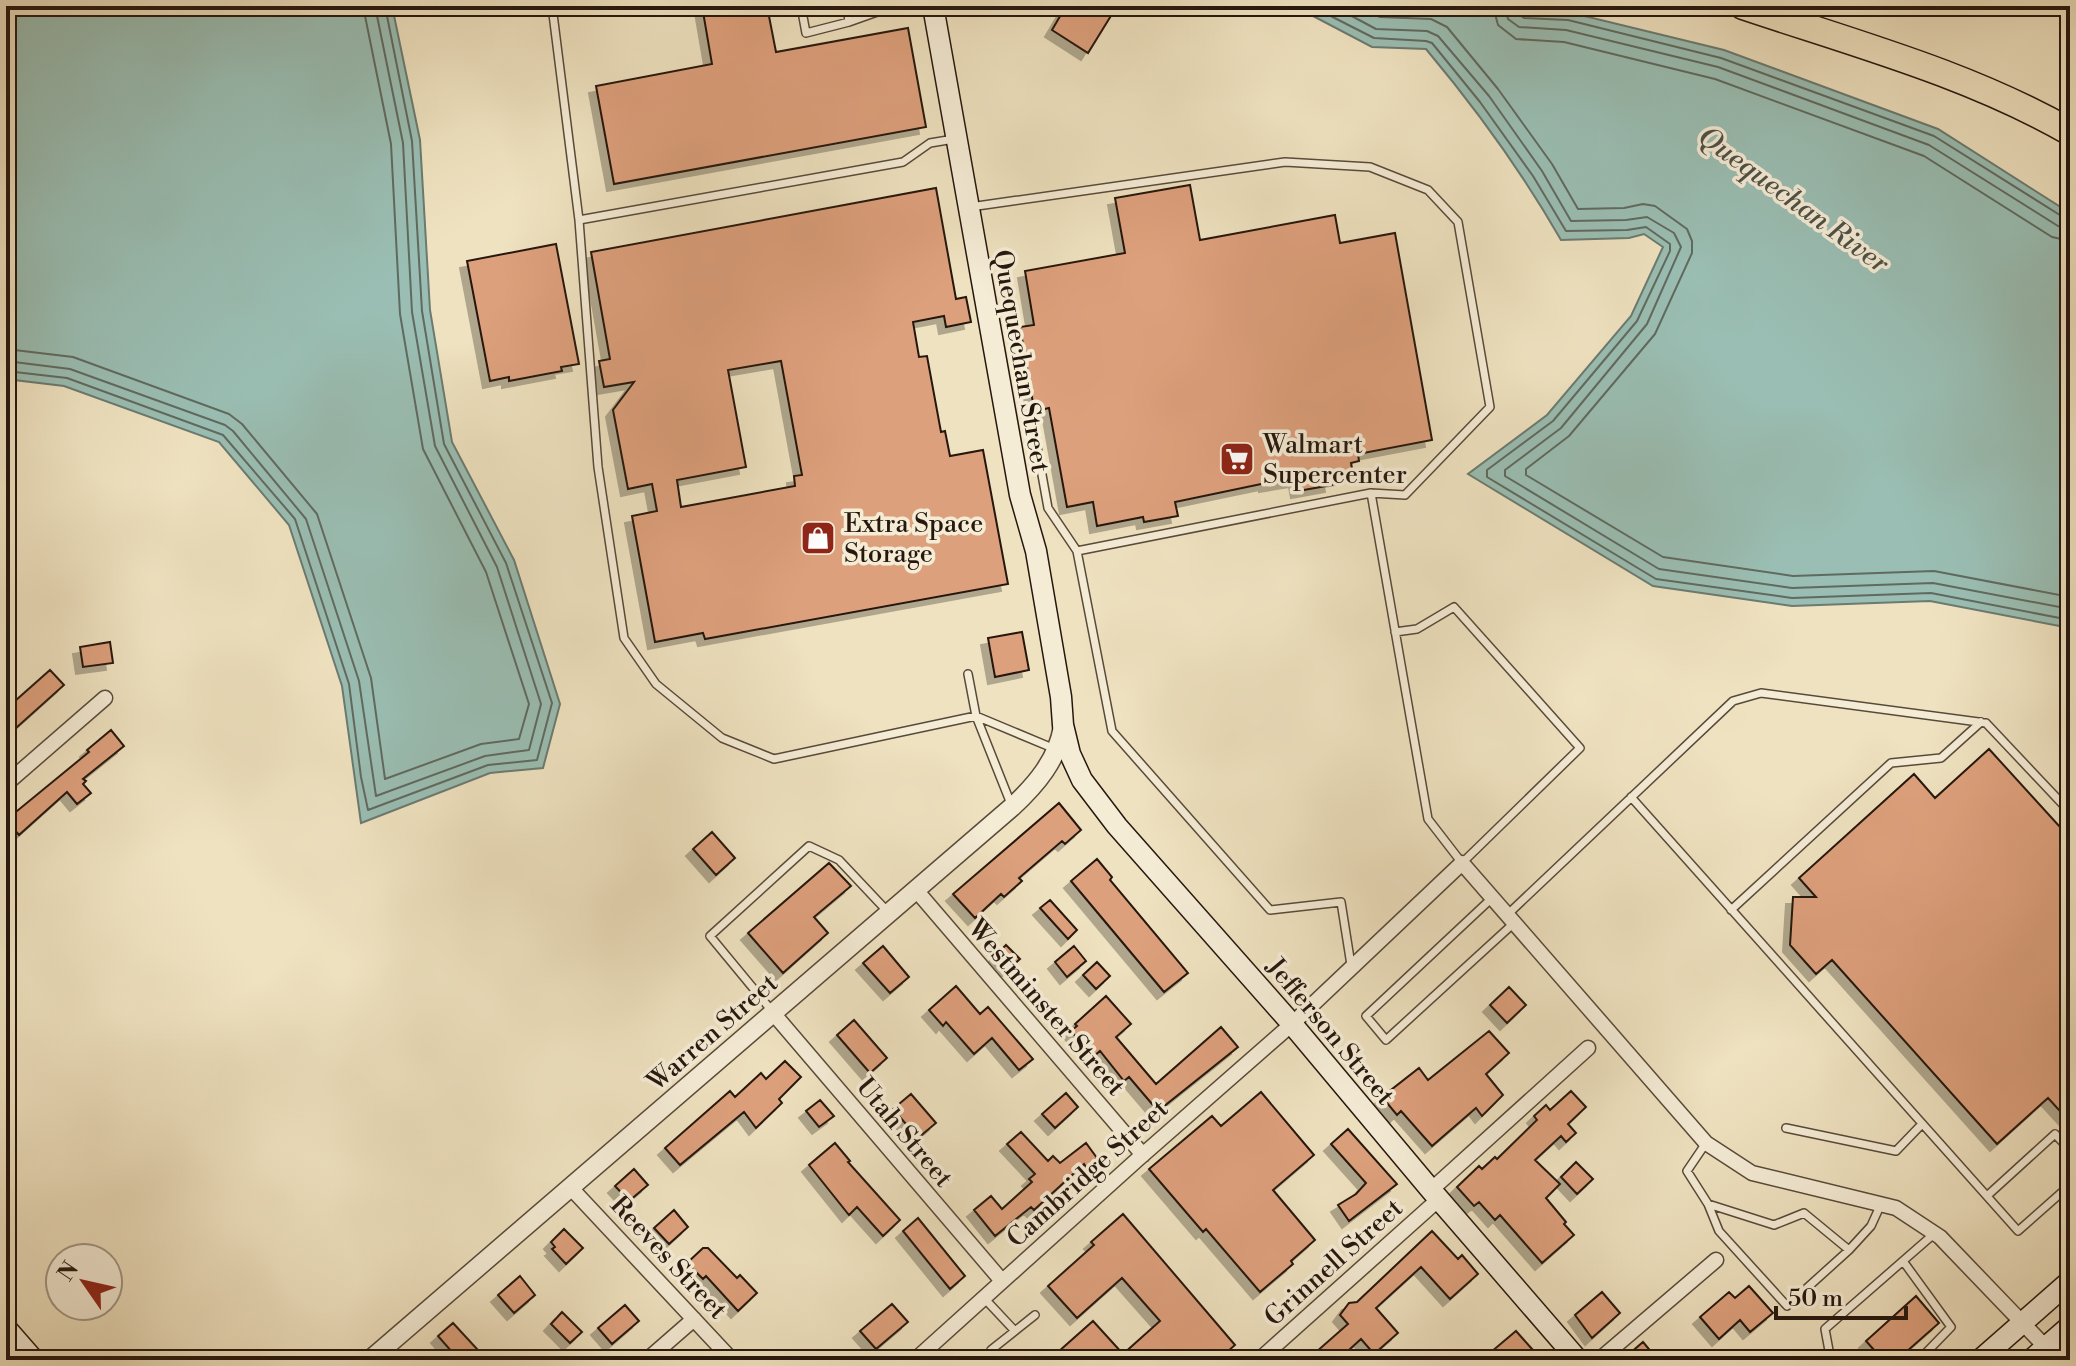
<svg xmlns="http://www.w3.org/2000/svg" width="2076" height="1366" font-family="'Libre Bodoni',serif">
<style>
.water{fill:#9abeb3;stroke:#6b7b71;stroke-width:2}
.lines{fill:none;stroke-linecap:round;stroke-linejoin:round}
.shore{stroke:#606a60;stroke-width:2}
.building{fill:#dda07c;stroke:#25170e;stroke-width:2;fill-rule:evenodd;filter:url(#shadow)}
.service-casing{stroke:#584a3a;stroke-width:10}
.minor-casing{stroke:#584a3a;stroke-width:17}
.tertiary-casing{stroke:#584a3a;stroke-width:21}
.secondary-casing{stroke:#25170e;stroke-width:23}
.motorway-casing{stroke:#25170e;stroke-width:29}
.service{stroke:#f5ecd6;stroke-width:7}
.minor{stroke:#f5ecd6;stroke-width:14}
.tertiary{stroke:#f5ecd6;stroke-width:18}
.secondary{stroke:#f5ecd6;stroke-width:20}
.motorway{stroke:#efe2c0;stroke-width:26}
.labels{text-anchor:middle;stroke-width:7;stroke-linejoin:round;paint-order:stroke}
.street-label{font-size:26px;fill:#25170e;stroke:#f5ecd6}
.poi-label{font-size:26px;fill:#25170e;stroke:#f5ecd6;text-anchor:start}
.water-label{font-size:28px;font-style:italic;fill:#4e5148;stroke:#f5ecd6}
</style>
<defs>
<filter id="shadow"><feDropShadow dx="-7" dy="7" stdDeviation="0" flood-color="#0004"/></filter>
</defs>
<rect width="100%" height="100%" fill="#efe2c0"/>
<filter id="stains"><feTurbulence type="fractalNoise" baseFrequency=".0025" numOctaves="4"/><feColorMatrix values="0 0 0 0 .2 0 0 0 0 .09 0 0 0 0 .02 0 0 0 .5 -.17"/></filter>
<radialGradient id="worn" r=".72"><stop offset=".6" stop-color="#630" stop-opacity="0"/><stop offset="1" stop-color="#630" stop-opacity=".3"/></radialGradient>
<path class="water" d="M6,6h386l28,134 10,170 22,132 62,118 46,144 -17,64 -53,5 -129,50 -19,-137 -53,-161 -70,-83 -155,-56 -58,-7z
M1294,6h192l82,6 156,38 214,79 132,84v415l-140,-27 -138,5 -139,-20 -185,-112 79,-59 84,-99 32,-69 -19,-13 -15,4 -68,2c-40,-70 -83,-129 -135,-191l-54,-2z"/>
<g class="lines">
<path class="shore" d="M1311,6l63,32 52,3 6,2 48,59 53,74 33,55 61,-1 19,-3 24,17v7l-33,70 -84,100 -66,49v7l169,102 136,19 139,-5 139,27
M1333,6l43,23 51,2 11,5 51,60 53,75 29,50 55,-1 21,-3 27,16 7,14 -34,77 -86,104 -56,42v6l154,93 133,19 141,-5 137,26
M1359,6l21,11 51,2 16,8 51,62 54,75 26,45 46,-1 19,-4 12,2 32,23 5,12v12l-37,81 -86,102 -43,33v6l137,82 130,19 141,-5 136,26
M1493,6l5,19 18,14 48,3 151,37 209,77 128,81 18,4
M1505,6l3,13 11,8 47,3 152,37 211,78 129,81 12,3
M1516,6l1,7 7,5 44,2 153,38 213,78 129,81 7,2
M6,349l67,8 156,57 13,10 75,90 54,164 14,101 96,-35 38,-5 10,-35 -43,-132 -63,-123 -23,-135 -9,-170 -28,-138
M6,361l64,8 155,56 8,6 73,88 53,162 17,115 109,-40 44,-6 12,-46 -44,-137 -62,-121 -23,-134 -9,-169 -28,-137
M6,371l61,7 156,57 72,84 54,165 12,93 7,33 120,-45 49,-5 15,-57 -46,-140 -62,-119 -22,-133 -10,-170 -27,-135"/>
</g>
<path class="building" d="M702,6h65l9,46 132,-24 18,99 -312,57 -18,-98 116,-22z
M1066,6h51l-29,47 -36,-23z
M1190,185l10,55 135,-25 5,28 55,-10 37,207 -74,14 1,7 -8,2 2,13 -22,4 1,5 -34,6 -2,-11 -30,5v-2l-91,19 3,14 -34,6 -1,-5 -46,9 -4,-24 -26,5 -18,-99 -13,3 -2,-2 -14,-82 14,-2 -9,-54 100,-18 -10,-55z
M936,188l20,111 10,-2 5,25 -25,5 -2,-11 -31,6 6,35 8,-1 14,76 4,-1 5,25 33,-6 25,134 -303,55 -2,-6 -48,9 -23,-126 25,-5 -5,-27 -24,5 -15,-79 21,-28 -30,5 -5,-26 11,-2 -19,-107zM781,361l21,114 -8,1 1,10 -114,21 -4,-27 69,-13 -18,-97z
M556,244l23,120 -18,3 1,4 -53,10v-4l-19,4 -23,-120z
M1022,632l7,38 -34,7 -7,-39z
M110,642l3,21 -30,4 -3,-20z
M50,670l14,15 -58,52v-28z
M111,730l13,16 -41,33 3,2 -3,3 8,9 -14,11 -10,-12 -48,43 -13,-15 83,-68 -2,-2z
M1989,749l81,89v284l-22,-24 -51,46 -165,-184 -16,14 -26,-29 3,-48h23l-17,-19 115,-104 21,24z
M1059,803l22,27 -16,14 -3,-3 -43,37 3,3 -18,16 -3,-3 -26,24 -22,-24z
M712,832l23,26 -19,17 -23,-26z
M1097,859l15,18 -2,3 78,93 -24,19 -93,-111z
M829,863l22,23 -37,31 14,16 -45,40 -35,-40z
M1050,900l27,30 -9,9 -28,-31z
M1006,945l14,14 -13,12 -13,-14z
M883,946l26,31 -19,16 -27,-30z
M1074,946l12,15 -19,16 -12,-15z
M1097,962l13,14 -14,13 -13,-14z
M956,986l24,28 8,-7 45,52 -14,11 -27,-32 -18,16 -28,-32 -3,4 -14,-16z
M1509,987l17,18 -19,18 -17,-18z
M1106,996l25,28 -15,13 40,47 65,-57 17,20 -80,64 -29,-34 -5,4 -24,-30 -7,6 -22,-26 6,-5 -2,-2z
M854,1020l33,38 -17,15 -33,-38z
M1489,1031l20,22 -23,21 17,21 -21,21 -6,-8 -44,38 -31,-35 -4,4 -15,-18 37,-29 9,12z
M785,1061l16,16 -22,22 3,4 -26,25 -12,-16 -64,53 -15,-17 65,-57 5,6 26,-24 5,6z
M1571,1091l15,16 -18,17 8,9 -10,9 -5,-6 -26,24 25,24 -14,14 20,24 -2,2 10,11 -32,28 -42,-48 -5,5 -16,-18 -5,4 -17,-19 22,-21 3,3 13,-12 2,2 40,-39 -3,-4 12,-11 4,5z
M1261,1092l53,63 -41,35 42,50 -24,21 2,3 -33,28 -54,-63 -3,3 -54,-63 63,-53 9,10z
M1066,1093l12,14 -23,21 -13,-14z
M911,1094l25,29 -18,15 -25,-29z
M820,1100l14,16 -15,11 -13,-16z
M1348,1129l49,55 -48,37 -11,-16 18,-11 10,-11 -35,-39z
M1021,1132l27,29 5,-5 7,7 26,-20 11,15 -11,9 -2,-3 -50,46 -3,-3 -36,29 -21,-26 17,-14 11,13 30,-27 -3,-3 6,-5 -28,-30z
M835,1143l15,18 -2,1 52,58 -17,16 -26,-29 -8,8 -40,-50z
M1576,1162l17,17 -16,15 -16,-17z
M634,1169l14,16 -19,16 -14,-15z
M674,1210l14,17 -19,17 -15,-16z
M1123,1214l112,131 -17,15h-169l44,-39 30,33 37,-33 -38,-43 -45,40 -29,-32 46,-41 -3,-3z
M918,1218l47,58 -15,13 -47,-58z
M564,1229l19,19 -17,16 -14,-15 3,-2 -4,-5z
M1432,1231l26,28 4,-4 16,19 -28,25 -29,-32 -45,41 22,25 -24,21 -13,-15 -23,21h-31l41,-36 -8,-9 9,-12 8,-1z
M703,1248h5l29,30 3,-3 17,18 -19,18 -32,-35 -3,3 -16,-16z
M520,1276l15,19 -21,18 -16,-18z
M1749,1286l24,27 -23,19 -10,-12 -21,19 -19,-22 29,-25 6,6z
M1602,1292l18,21 -28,25 -17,-23z
M1916,1296l23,27 -42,37h-14l-17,-19z
M892,1304l16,18 -32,27 -16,-18z
M625,1305l14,16 -27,23 -14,-16z
M562,1312l20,20 -12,11 -19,-19z
M453,1323l24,26 -5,5 5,6h-18l-21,-24z
M1516,1331l16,18 -13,11h-21l-7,-8z
M1643,1342l15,18h-36z"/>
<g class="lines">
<g class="service-casing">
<path id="service" d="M552,6l27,214 324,-58 27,-19 24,-4
M801,6l5,27 43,-11
M847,6l2,16 45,-16
M970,207l315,-45 85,5 58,23 30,32 32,185 -85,88 -34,-2
M579,220l19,247 26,171 32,46 66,54 52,21 202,-43 -8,-42
M1031,414l17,94 29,43
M1631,797l387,434 52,-46
M1011,804l-35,-88 79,33
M1492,898l-126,118 20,24 128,-117
M1731,910l160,-147 50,-5 40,-36
M1507,915l226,-214 28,-8 225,30 84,89
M1351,965l-10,-63 -71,8 -158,-179 -35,-180 294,-58 57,326 34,44 118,-115 -126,-141 -37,22 -22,3
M772,1011l-62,-75 99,-90 30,14 49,52
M1786,1128l110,23 26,-27
M1706,1143l-19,28 21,33 66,21 30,-12 45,37 22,-24 10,-22
M1988,1195l67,-61 15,16
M1708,1204l11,27 68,75 62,-56
M1903,1261l48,66 -32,33
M984,1298l31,33
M998,1360l-7,-10 44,-35
M1836,1360l-6,-4 -5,-27 110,-96"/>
</g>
<g class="minor-casing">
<path id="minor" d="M6,784l99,-86
M916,890l227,265
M773,1013l229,268
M571,1188l161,172
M1431,1190l157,-142
M647,1360l47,-41
M915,1360l223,-201 154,-135 170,-161 244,280 46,30 144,35 44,29 118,123
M1259,1360l180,-161
M1599,1360l117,-100"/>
</g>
<g class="tertiary-casing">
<path id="tertiary" d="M370,1360l642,-553c24,-22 46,-48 51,-81"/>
</g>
<g class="secondary-casing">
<path id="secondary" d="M933,6l87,489 16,56 25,146 2,28 7,29 12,26 35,46 175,198 139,166 147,170
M6,1328l28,32
M1980,1360l90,-79
M2031,1360l39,-34"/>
</g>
<g class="motorway-casing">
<path id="motorway" d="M1743,6c110,37 226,68 327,126"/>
</g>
<use href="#service" class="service"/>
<use href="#minor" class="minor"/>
<use href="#tertiary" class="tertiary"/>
<use href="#secondary" class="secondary"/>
<use href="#motorway" class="motorway"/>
</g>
<defs>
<g id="supermarket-square" transform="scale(1.8)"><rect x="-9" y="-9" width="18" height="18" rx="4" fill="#8f2418" stroke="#f5ecd6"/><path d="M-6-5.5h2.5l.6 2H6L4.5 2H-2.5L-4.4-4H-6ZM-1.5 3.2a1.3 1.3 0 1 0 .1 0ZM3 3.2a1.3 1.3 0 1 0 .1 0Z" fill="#fff"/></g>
<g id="shop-square" transform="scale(1.8)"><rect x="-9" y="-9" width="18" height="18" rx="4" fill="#8f2418" stroke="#f5ecd6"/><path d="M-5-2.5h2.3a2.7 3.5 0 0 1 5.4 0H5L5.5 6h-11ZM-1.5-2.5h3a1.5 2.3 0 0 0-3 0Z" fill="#fff"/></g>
</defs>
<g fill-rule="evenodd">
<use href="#supermarket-square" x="1237" y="459"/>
<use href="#shop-square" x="818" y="538"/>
</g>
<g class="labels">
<g class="street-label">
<text transform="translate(1022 361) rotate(80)" y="9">Quequechan Street</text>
<text transform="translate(1047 1007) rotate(49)" y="9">Westminster Street</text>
<text transform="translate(1331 1031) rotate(50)" y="9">Jefferson Street</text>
<text transform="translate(712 1032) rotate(-41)" y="9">Warren Street</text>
<text transform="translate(905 1132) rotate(50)" y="9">Utah Street</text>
<text transform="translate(1087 1173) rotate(-42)" y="9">Cambridge Street</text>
<text transform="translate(669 1257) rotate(47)" y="9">Reeves Street</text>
<text transform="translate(1333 1262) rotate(-42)" y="9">Grinnell Street</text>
</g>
<g class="poi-label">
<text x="1263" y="453">Walmart<tspan x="1263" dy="30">Supercenter</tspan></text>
<text x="844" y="532">Extra Space<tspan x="844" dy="30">Storage</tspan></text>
</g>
<g class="water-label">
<text transform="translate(1794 199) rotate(36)" y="10">Quequechan River</text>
</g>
</g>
<rect width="2076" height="1366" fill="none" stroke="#efe2c0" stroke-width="32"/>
<rect x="8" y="8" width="2060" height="1350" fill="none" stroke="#25170e" stroke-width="4"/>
<rect x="16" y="16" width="2044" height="1334" fill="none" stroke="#25170e" stroke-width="2"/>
<g transform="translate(84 1282) rotate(304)"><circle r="38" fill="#f5ecd6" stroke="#a29786" stroke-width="2"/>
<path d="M0-6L14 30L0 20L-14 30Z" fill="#8f2418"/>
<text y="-12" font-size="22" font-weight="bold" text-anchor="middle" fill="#25170e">N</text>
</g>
<path d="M1776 1306v12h130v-12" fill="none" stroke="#25170e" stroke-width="4"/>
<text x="1788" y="1306" font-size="24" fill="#25170e" stroke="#f5ecd6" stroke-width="6" paint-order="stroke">50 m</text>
<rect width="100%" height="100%" filter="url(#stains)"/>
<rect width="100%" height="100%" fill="url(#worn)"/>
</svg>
